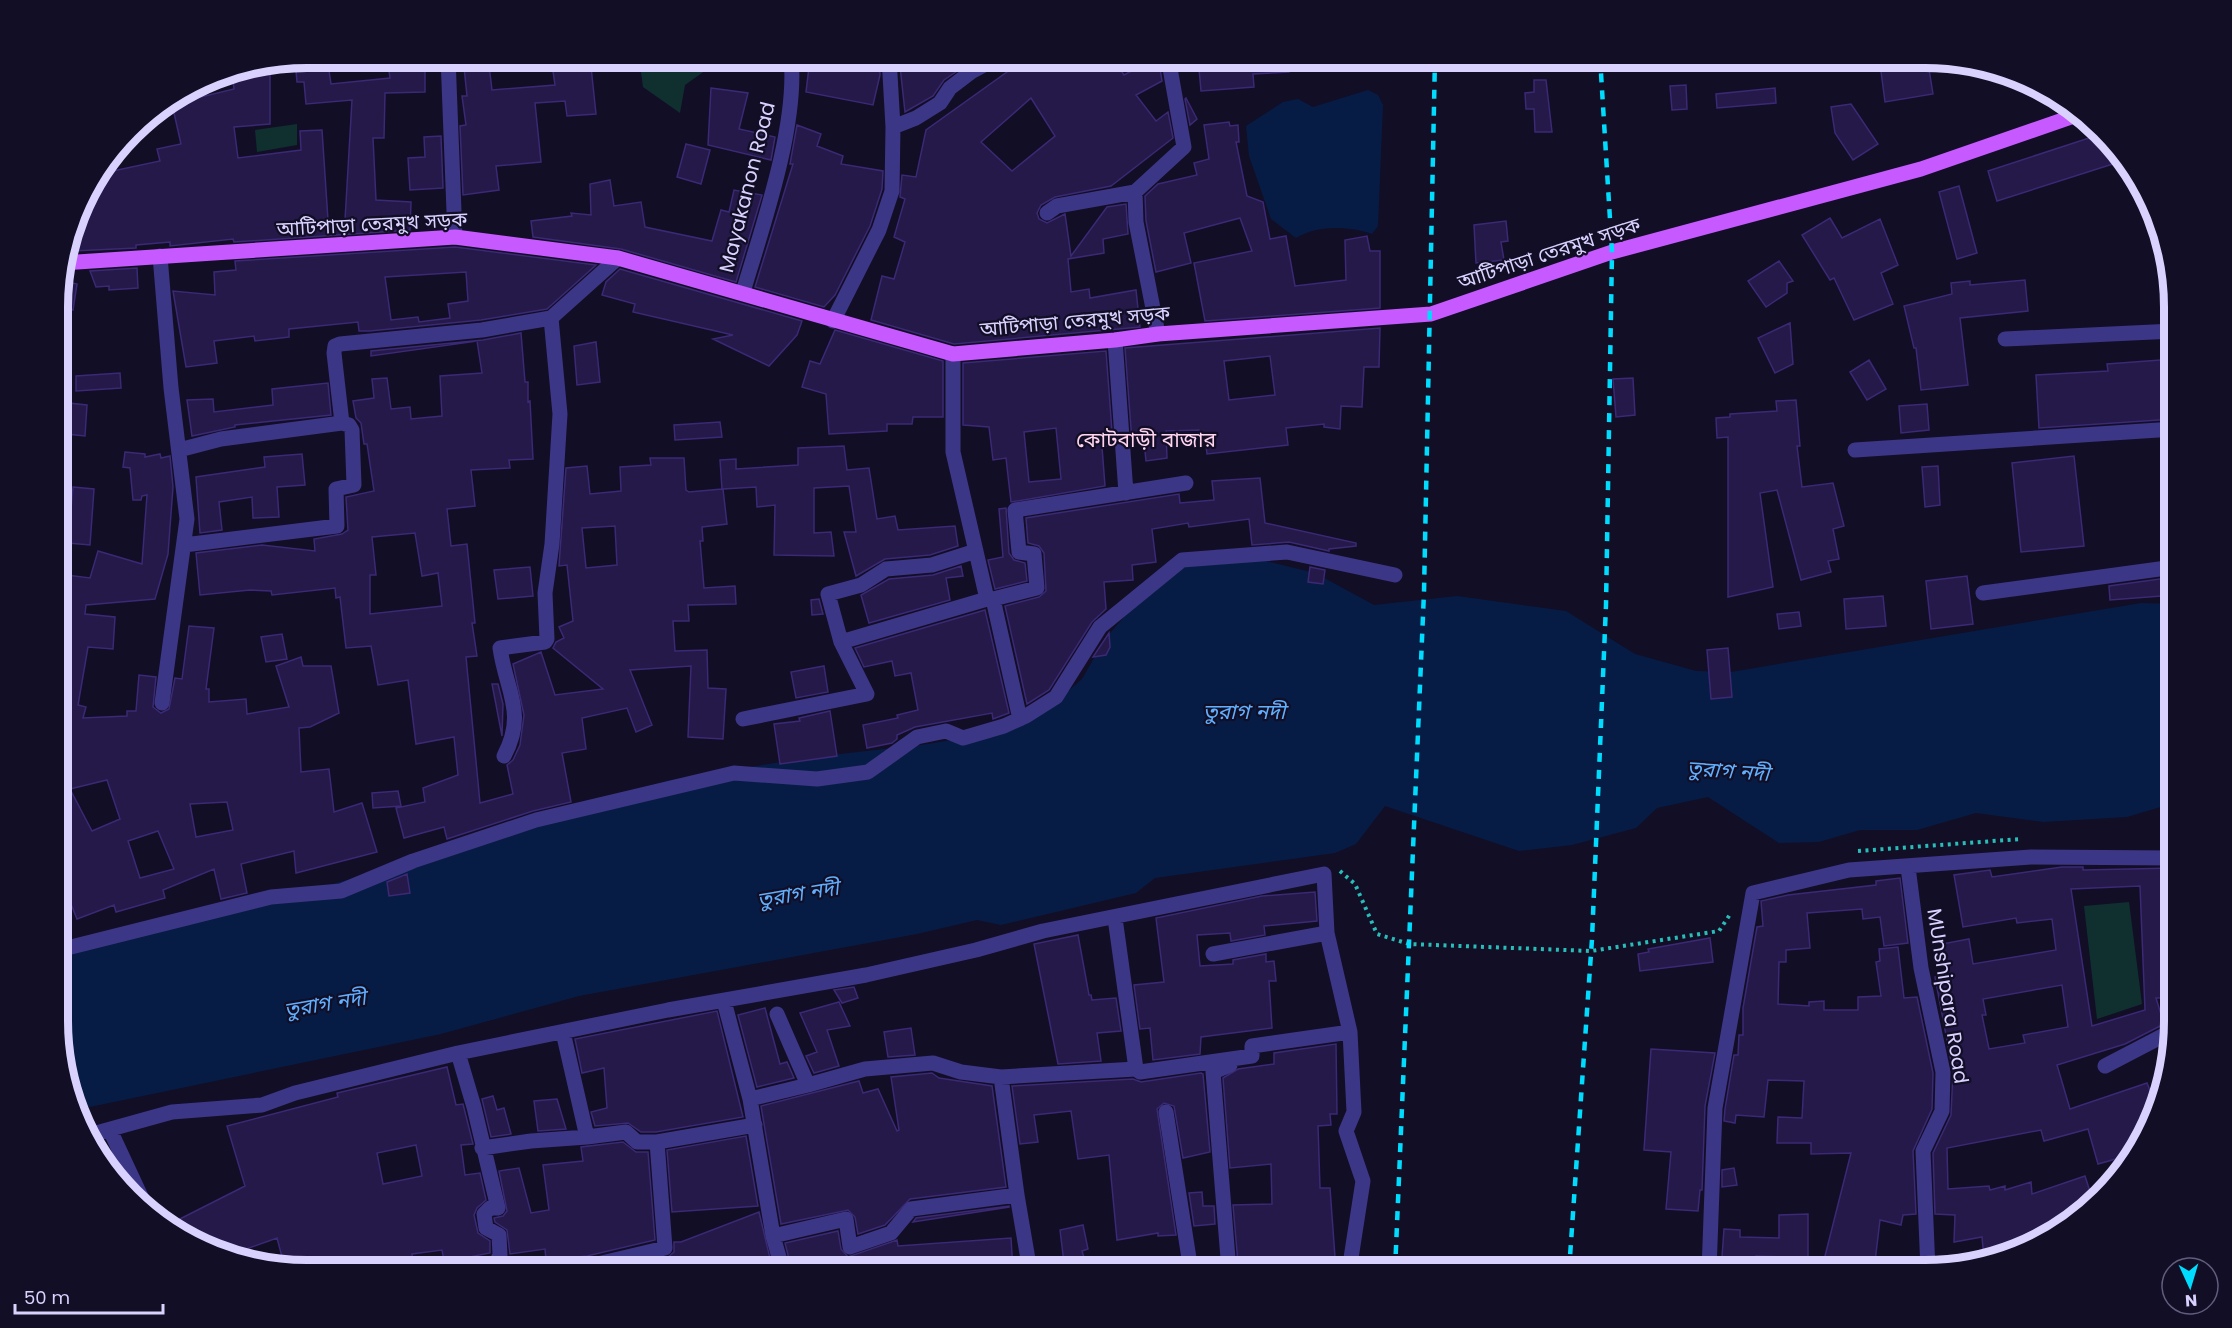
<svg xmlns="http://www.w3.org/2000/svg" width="2232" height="1328" font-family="Poppins,'Noto Sans Bengali',sans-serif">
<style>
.green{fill:#103030}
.water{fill:#071c45}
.building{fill:#241948;stroke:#3b2975;stroke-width:1.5;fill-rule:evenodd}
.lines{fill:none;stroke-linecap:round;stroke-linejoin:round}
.path{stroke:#29bdb8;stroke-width:4;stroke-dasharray:3 4.5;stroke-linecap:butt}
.minor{stroke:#3c3687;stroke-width:15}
.major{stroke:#c659ff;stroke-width:15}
.rail{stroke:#00dcfd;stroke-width:4.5;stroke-dasharray:9 8;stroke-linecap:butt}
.labels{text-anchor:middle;stroke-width:4.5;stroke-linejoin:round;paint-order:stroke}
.street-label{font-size:20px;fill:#d9d2ff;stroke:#120e26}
.neighbourhood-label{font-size:21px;fill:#ffd4ee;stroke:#120e26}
.water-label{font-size:21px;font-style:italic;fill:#60b0ff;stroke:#120e26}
.rim{fill:none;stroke:#d9d2ff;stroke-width:8}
</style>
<rect width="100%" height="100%" fill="#120e26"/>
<path class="green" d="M639,57h58l9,13 -21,15 -5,28 -37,-26z
M297,124v21l-40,7 -2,-22z
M2129,902l13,102 -45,15 -13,-113z"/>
<path class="water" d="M1368,90l10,5 5,10 -5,121 -6,8c-22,-8 -55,-9 -76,4l-25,-19 -22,-63 -3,-30 37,-24 15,-3 15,8z
M1217,549l98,24 59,32 83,-9 109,15 69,43 61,17 35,1 410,-69 33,1v199l-47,14 -84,5 -67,-9 -59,17h-57l-41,12 -40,1 -71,-46 -51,11 -21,20 -64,17 -53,6 -134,-45 -29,38 -21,9 -180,25 -19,15 -135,32 -24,-5 -60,14 -338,62 -138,38 -361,75 -21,-55v-102l140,-32 159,-43 243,-78 70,-19 134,-22 123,-14 64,-11 54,-23 36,-31 23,-40 61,-71z"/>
<path class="building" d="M306,57h21l4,27 59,-6 -3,-21h38v35l-40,1 -1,45h-11l3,62 35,2 -1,28 -176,12 -1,-3 -63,7v-4l-34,3v3l-63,3 -2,-17 12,-38 16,-22 61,-13 -3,-12 24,-5 -9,-40 62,-15 -2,-17 27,-6 1,6 10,-1v53l-36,3 4,31 63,-8 -1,-19 22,-1 6,90h17l7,-120 -46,4 -2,-22h-7l-2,-23z
M463,57h25l4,33 63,-5 -4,-28h39l6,57 -29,2 -2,-15 -30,2 6,59 -45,4 3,24 -36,5 -3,-69 6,-1 -4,-29h5z
M817,57h62l1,18 -7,30 -67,-13 3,-25 6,1z
M899,57h79l-34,23 -11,16 -28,16z
M1028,57h84l12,18 34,-18 4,24 -26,14 20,26 12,-9 5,26 -62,48 -56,11 -14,8 -4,8 2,6 8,4 18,-9 6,42 36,-49 19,-3 2,30 -25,5 1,14 -36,6 3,33 18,-3 1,9 46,-8 4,37 -186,17 -83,-24 11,-44 12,3 11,-37 -11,-5 11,-38 -5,-2 2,-22 14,2 10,-47zM1031,98l24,38 -43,35 -31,-29z
M1198,57h28l1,3 61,-3 1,15 -36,2 1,13 -53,4z
M1928,63l5,31 -48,8 -4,-31z
M1534,80h12l6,52h-17l-1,-23h-8l-1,-16 9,-1z
M1686,85l1,24 -15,1 -2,-24z
M711,88l37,5 -9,36 36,8 -4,23 -63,-15z
M1775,88l1,15 -59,5 -1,-14z
M1186,98l11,21 -7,6 -5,-26z
M1851,104l27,40 -25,16 -18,-27 -4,-26z
M1229,122l1,4 8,-1 1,17h-3l11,54 16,6 7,37 16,-3 9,50 51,-6 -1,-40 22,-4 3,15h10v57l-175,13 -11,-58 58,-12 -12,-33 -56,15 7,30 -35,9 -10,-51 -1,-25 13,-12 39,-9 -3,-12 15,-4 -5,-34z
M797,125l24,9 -4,12 26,10 -2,8 42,7 -1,18 -12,37 -35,69 -11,12 -69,-20 38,-123h-3z
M2098,135l13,12 5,16 -119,38 -9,-30z
M441,136l2,52 -33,2 -2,-32 17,-1 -1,-20z
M686,144l24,6 -9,34 -24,-7z
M610,180l4,26 27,-4 4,25 67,14 9,-31 8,2 5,-22 28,5 -26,87 -115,-33 -88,-12 -2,-16 41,-5 -1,-3 20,2 -1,-31z
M1959,186l18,67 -20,6 -18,-67z
M1830,218l12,20 38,-19 18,46 -17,8 12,31 -39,16 -20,-42 -4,2 -28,-45z
M1506,221l2,20 -7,1 3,18 -28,3 -2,-38z
M455,247l141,18 -49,44 -66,11 -111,11h-11l-1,-9 -69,7v8l-34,4 -1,-5 -40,5 3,22 -31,4 -13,-76 42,4 -1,-23 22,-2 -1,-9zM466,272l2,29 -20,3 2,14 -31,4 -1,-5 -27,3 -6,-43z
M1779,261l14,20 -6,2v10l-21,14 -18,-26z
M137,268l1,20 -29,2v-4l-13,1 -6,-16z
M620,269l182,52 -5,14 -28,31 -56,-27 20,-4 -100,-23 2,-8 -33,-9 4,-13z
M59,280l18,4 -4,26 -14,-3z
M2025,280l3,31 -68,7 8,67 -47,5 -5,-42h-2l-10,-42 48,-12 -1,-11 19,-2v4z
M1790,323l3,41 -18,9 -17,-35z
M1380,328l-1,39h-15l-2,40 -21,-1 -1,23 -16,-2v-3l-38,4 2,17 -81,9 -2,-17h-5l-1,-7 -33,1 1,27 -21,3 -2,-20 -12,1 -7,-94zM1270,356l5,39 -46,5 -5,-39z
M835,330l108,31v56h-30l-1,7h-25v7l-58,3 -3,-40 -24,-7 8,-26 10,3z
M521,333l4,49h3v20l2,-1 3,58 -24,1 1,8 -39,2 4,36 -28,3 4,37 16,-2 8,79h-3l5,33 -11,1 14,146 33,-9 -6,-29 6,-5 7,-15 4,-30 -11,-51 28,-12 14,43 48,-6 -50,-41 3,-6 8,-4 -5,-11 14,-6 -6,-56 -8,1 7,-98 21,-2 3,28 31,-3 -1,-24 31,-2 -1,-7h34l2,32 3,2 33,-3 -2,-29 16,-1v10l62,-4v-17l46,-2 3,24 22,-2 8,51 18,-3 3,14 57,-4 3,20 -28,9 -45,4 -29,17 -12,-44h12l-7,-46 -35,2v45l17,-1 3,24 -60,-1 1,-50 -18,2 -1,-20 -33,2 4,35 -25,3 1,14h-3l4,47 31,-2 1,18 -48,1 1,16h-16l2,30 32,-1 1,38 18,1 -3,50 -35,-2 3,-71 -61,4 22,55 -16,7 -9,-24 -45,10 4,31 -24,4 9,49 -38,9 -86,28 -3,-12 -40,11 -8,-30 29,-6 -2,-14 35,-13 -4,-38 -38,7 -8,-64 -30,5 -7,-39 -25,2 -6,-51 -4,1 -1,-10 -63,7 -1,-4 -21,-1 -50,5 -4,-42 66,-8 53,6 -1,-12 28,-5 6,-4 -2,-33 28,-6 -7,-47h-3l-3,-21 -5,-5 -3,-17 21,-3 -2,-19 15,-1 4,31 19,-2 1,12 31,-3 -2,-40 42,-3 -5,-32 -106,15v-5l112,-11zM615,526l2,39 -31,3 -4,-40zM415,533l7,43 16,-3 4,33 -72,8v-39h6l-4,-38z
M596,342l4,40 -23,3 -3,-39z
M1106,351l7,94 -11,2 3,39 -94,16 -5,-44 -13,2 -4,-33 -26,-2v-62zM1056,428l5,51 -32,3 -5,-50z
M2174,359v60l-135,9 -3,-53 72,-4 -1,-7z
M1869,360l17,29 -19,11 -17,-28z
M120,373l1,15 -45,3v-15z
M1633,378l2,37 -19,2 -3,-38z
M328,383l3,32 -96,10v2l-43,9 -5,-36 26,-1 1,13 59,-7 -1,-16z
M1796,400l4,46h-3l5,41 31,-4 11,43 -11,3 6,30 -11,2 3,11 -30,8 -24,-90 -17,3 13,94 -45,10v-160l-11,1 -1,-20 14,-1v-3l47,-3 -1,-10z
M59,402l28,3 -2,31 -19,-2 1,-3 -8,-1z
M1927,404l2,26 -28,3 -2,-27z
M720,422l2,15 -47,3 -1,-15z
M125,452l20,2v3l15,-3 1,4 9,-2 3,31 -5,67 -13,45 -69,6 -1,9 30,3 -2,32 -25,-2 -10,58 8,2 -3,11 44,-2v-5h9l3,-36 17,2 -3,30 8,6 8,-4 6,-31 7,1 7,-53 25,2 -8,61h3v13l37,-3 1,15 42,-7 -13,-41 25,-9 2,9h28l8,47 -29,14 -11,1 2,44 28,-3 5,43 28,-9 15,49 -81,21 -2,-22 -53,13 6,29 -26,6 -7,-30 -51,21 2,8 -49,14 -2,-7 -37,14 -18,-45v-42l4,-3 -4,-9v-117l7,-43 -7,-2v-84l31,4 8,-27 44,13 5,-69 -5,1 -1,4h-8l-3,-32 -7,-1zM107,780l13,39 -28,12 -22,-42zM227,802l6,28 -37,7 -6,-33zM158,831l16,38 -34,9 -12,-37z
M302,454l3,31 -28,2 2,30 -26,1 -1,-21 -33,5 3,28 -22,3 -4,-56 69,-10 -1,-10z
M2074,456l10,90 -63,6 -9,-89z
M1938,466l2,39 -15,2 -3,-40z
M1260,478l5,45 91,20v3l-27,3v2l-40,-9 -37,3 -3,-26 -60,8 -1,-4 -36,6 4,33 -24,3 1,15 -29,2 2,27 -14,13 -43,68 -22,14 -22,-98 34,-9 7,-6 -2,-38 -5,-7 -11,-3 -2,-25 153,-24 1,9 34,-3 -2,-19z
M73,487l21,2 -4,56 -22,-2z
M1006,508l3,45 5,7 11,3 2,18 -32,8 -7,-29 15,-3 -4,-48z
M961,566l2,10 -17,2 4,22 -81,23 -8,-28 28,-16 44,-4z
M530,567l3,29 -35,3 -4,-29z
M1310,567l15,3 -2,14 -15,-2z
M1967,576l6,48 -42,5 -5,-48z
M2174,577v18l-64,5 -1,-14z
M1883,596l3,30 -40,3 -2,-30z
M819,599l4,15 -11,1 -1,-15z
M985,610l24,103 -16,6 -1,-6 -77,14 -18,8v4l-5,4 -25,5 -4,-23 35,-7 -1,-3 21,-5 -7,-37 -16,3 -3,-15 -28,6 -9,-19z
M1799,612l2,14 -22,3 -2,-15z
M1109,633l1,14 -4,8 -13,2z
M282,634l5,25 -21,3 -5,-25z
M1728,648l4,49 -21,2 -4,-49z
M824,666l4,26 -32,6 -5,-26z
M492,684h6l5,20 -1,32z
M830,711l7,45 -57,8 -6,-40 26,-3 -1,-3z
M398,791l3,15 -28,2 -1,-15z
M2062,867h21v3l91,-2v130h-18l8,26 -39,20 -68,21 13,44 77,-26 8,20 -14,44 -20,26 -5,-14 -18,5 -10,-35 -44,12 -3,-11 -94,18 1,41 41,-3 1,4 15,-4v4l26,-8 1,12 53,-18 9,28 -43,33 -67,21 -2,-21 -28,5 1,-27 -20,-1 -2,-61 18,-38 2,-43 -18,-95 12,-2 -5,-31 27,-5 4,25 83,-14 -4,-31 -35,4 -1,-5 -53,9 -9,-52 36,-5 2,7zM2140,886l5,124 -53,16 -21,-137zM2062,985l6,42 -45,8 2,8 -36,6 -7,-34h4l-3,-16z
M407,874l3,19 -21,3 -2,-14z
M1900,878l8,65 -24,3 -4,-29 -17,2 -1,-10 -55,4 3,35 -24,2v12h-7l-1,42 31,2v-4l15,-1v9h34v-13l23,-1 -5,-34 4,-1 -1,-12 19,-2 6,51 13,-1 16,76 -1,36 -19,42 3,63 -13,1 -2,10 -21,-5 -6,50 -34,1v-12l-16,1 27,-107 -40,1v-11h-34l1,-26 24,1 2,-37 -36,-1 -4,37 -28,-2 -1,8 -11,-2 1,-12 9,-54h4l1,-20h4v-27l14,-81 6,-1 -2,-25 27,-6 88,-10v-4z
M1315,892l2,29 -53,5 1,9 -34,6 -1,-8 -33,2 3,31 33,-2v-4l33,-6v8l8,-1 2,20h-7l3,47 -71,9 -1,17 -47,6 -3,-32 -10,1 -6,-44 30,-3 -8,-64 106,-22z
M1078,935l11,60h2l1,5 24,-2 5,33 -24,2 4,28 -43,3 -24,-120z
M1710,938l3,24 -73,9 -2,-17 11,-2 -1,-3z
M854,987l4,11 -16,5 -8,-13z
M839,1002l11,24 -23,4 12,36 -25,7 -8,-17 11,-4 -17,-39z
M765,1008l15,56 7,-2 7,16 -37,9 -19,-72z
M717,1011l26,106 -87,15h-15l-13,-9 -33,3 -4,-14 16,-4 -3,-40 -22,5 -7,-34z
M911,1028l4,27 -27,2 -4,-25z
M1336,1044l1,70h-7l1,11 -13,1 2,62h10l6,83h-54l-1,-8h-43l-5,-58 39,-1 -1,-40 -41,4 -7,-90 15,-9 36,-5v-11z
M1651,1049l64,4 -10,53 -3,84h-2l-2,21 -32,-2 5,-57 -27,-2z
M447,1067l9,38 7,-1 10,40 -12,1 4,30 15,-2 6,27 -9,8 -3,7 4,18 12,8v12l-21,4 1,9 -6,1 1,4h-19l-4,-21 -30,4 2,17h-108l-21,-3 -8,-30 -50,18 -46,-19 -13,-12 77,-39 -18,-60 111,-29 -1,-4zM416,1145l6,31 -39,8 -6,-31z
M932,1073l7,5 53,8 14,101 -96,12 -25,26 -27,9 -3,-17 -7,-7 -67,14 -20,-118 98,-25 4,12 15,-4 19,42 2,-1 -8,-53z
M1201,1073l2,1 7,78 -27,6 -9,-52 -10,-3 -7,6 19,126 -18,1v-3l-41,7 -8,-85 -31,4 -7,-48 -37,4 4,27 -18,2 -8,-58 121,-7 8,3z
M493,1096l4,14 7,-2 7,26 -20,3 -9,-38z
M557,1099l9,30 -28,2 -4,-30z
M746,1136l12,70 -86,6 -5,-62z
M623,1142l13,10h12l7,88 -68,16 -41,4 -1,-11 -35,5 -3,-24 -12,-8 -1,-4 9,-2 4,-5 -8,-40 20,-3 12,45 18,-3 -6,-45 40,-4 -2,-14z
M1734,1168l3,17 -15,2v-17z
M1202,1192l1,14h11l1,18 -21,2 -5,-33z
M1009,1206v1l-96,15 3,-4z
M759,1212l14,59h-162l57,-14 6,-5v-10h7z
M1808,1214v54l-18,-1 1,-10 -35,-1 -1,15h-34l3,-42 16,1v7l39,1v-23z
M1083,1225l5,24 -6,2 4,13 -21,7 -5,-41z
M838,1231l3,18 7,8 49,-17 1,6 113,-8 2,33h-221l-7,-28z"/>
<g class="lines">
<path class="path" d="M1858,851l163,-12
M1340,871l15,13 22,50 32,10 182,7 128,-20 12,-18"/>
<path class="minor" d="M448,57l7,180
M889,57l4,70
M1047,213l10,-7 78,-14
M160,256l11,132 16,131 -25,184
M743,292c20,-67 55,-167 48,-235
M833,321l46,-91 13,-39 1,-64 23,-9 24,-15 10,-15 21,-16 28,-15
M1158,334l-22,-112 -1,-30 49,-45 -16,-90
M2005,339l169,-8
M1115,340l11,153
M953,354v98l34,147h6l27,120
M179,450l42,-11 121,-16 -8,-70 1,-7 5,-2 142,-14 69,-12
M1855,450l319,-21
M184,545l153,-19 -1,-37 18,-4 -2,-55 -3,-5 -7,-2
M1983,593l191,-26
M993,599l44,-11 -3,-34 -15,-2 -4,-42 171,-27
M841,642l-13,-48 33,-9 25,-16 46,-4 44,-14
M743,719l124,-25 -26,-52 146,-43
M504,756c23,-43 2,-65 -4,-108l45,-6 2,-3 -2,-46 7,-49 8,-130 -9,-96 67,-60
M1908,867l13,101 22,104 -1,39 -19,40 5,119
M1115,918l21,151
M59,950l212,-53 70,-6 72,-30 123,-41 198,-47 83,6 51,-7 49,-35 29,-6 17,7 41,-12 22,-10 30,-19 44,-70 82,-67 105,-8 108,23
M1213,954l114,-21
M724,1001l26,98
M777,1014l31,71 -58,14 23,137 10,35
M458,1053l16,54 24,101h-8l-6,6 2,14 13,7 1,20 -8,16
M2105,1066l69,-36
M1001,1077l16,118 13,76
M808,1085l57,-16 68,-6 28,9 40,5 135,-8 4,3 112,-16v-10l98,-14
M1166,1112l25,159
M110,1130l34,73
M89,1135l83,-23 90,-7 33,-12 163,-40 210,-43 198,-35 110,-25 67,-19 281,-57 3,59 23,99 4,80 -8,19 17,50 -14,90
M587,1137l39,-5 11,10h20l8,106 -76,18 1,5
M657,1142l98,-17
M482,1148l49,-7 56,-4 -24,-105
M773,1236l73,-17 4,28 41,-14 20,-24 106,-14
M532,1271l57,-5
M1229,1271l-16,-199 17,-7
M1709,1271l6,-163 38,-215 96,-23 182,-13 143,1"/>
<path class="major" d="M62,263l393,-26 163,21 335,96 162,-14 43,-6 273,-20 181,-62 309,-83 156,-54"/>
<path class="rail" d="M1395,1271l29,-679 11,-535
M1569,1271l23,-332 14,-334 6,-353 -12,-195"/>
</g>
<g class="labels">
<g class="street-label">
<text transform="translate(747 187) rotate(-76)" y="7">Mayakanon Road</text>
<text transform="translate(372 224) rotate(-3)" y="7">আটিপাড়া তেরমুখ সড়ক</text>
<text transform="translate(1549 253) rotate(-18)" y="7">আটিপাড়া তেরমুখ সড়ক</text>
<text transform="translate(1075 321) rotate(-5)" y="7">আটিপাড়া তেরমুখ সড়ক</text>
<text transform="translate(1948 996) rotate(81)" y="7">MUnshipara Road</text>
</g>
<g class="neighbourhood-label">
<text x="1146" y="447">কোটবাড়ী বাজার</text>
</g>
<g class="water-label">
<text x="1244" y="719">তুরাগ নদী</text>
<text transform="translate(1728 771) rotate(4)" y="7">তুরাগ নদী</text>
<text transform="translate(798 894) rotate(-9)" y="7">তুরাগ নদী</text>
<text transform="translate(325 1004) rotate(-9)" y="7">তুরাগ নদী</text>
</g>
</g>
<path d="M0 0H2232V1328H0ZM307 68H1925A239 239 0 0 1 2164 307V1021A239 239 0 0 1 1925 1260H307A239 239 0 0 1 68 1021V307A239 239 0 0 1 307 68Z" fill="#120e26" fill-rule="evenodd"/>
<path class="rim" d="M307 68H1925A239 239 0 0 1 2164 307V1021A239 239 0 0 1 1925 1260H307A239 239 0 0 1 68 1021V307A239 239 0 0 1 307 68Z"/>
<g transform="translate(2190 1286) rotate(176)"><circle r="28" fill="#120e26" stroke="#625c7d" stroke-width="1.5"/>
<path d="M0-4.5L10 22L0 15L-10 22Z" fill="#00dcfd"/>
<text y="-9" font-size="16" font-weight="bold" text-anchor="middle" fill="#d9d2ff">N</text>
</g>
<path d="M15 1304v9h148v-9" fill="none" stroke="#d9d2ff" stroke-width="3"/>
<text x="24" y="1304" font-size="18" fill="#d9d2ff" stroke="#120e26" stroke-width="4.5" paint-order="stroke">50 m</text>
</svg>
